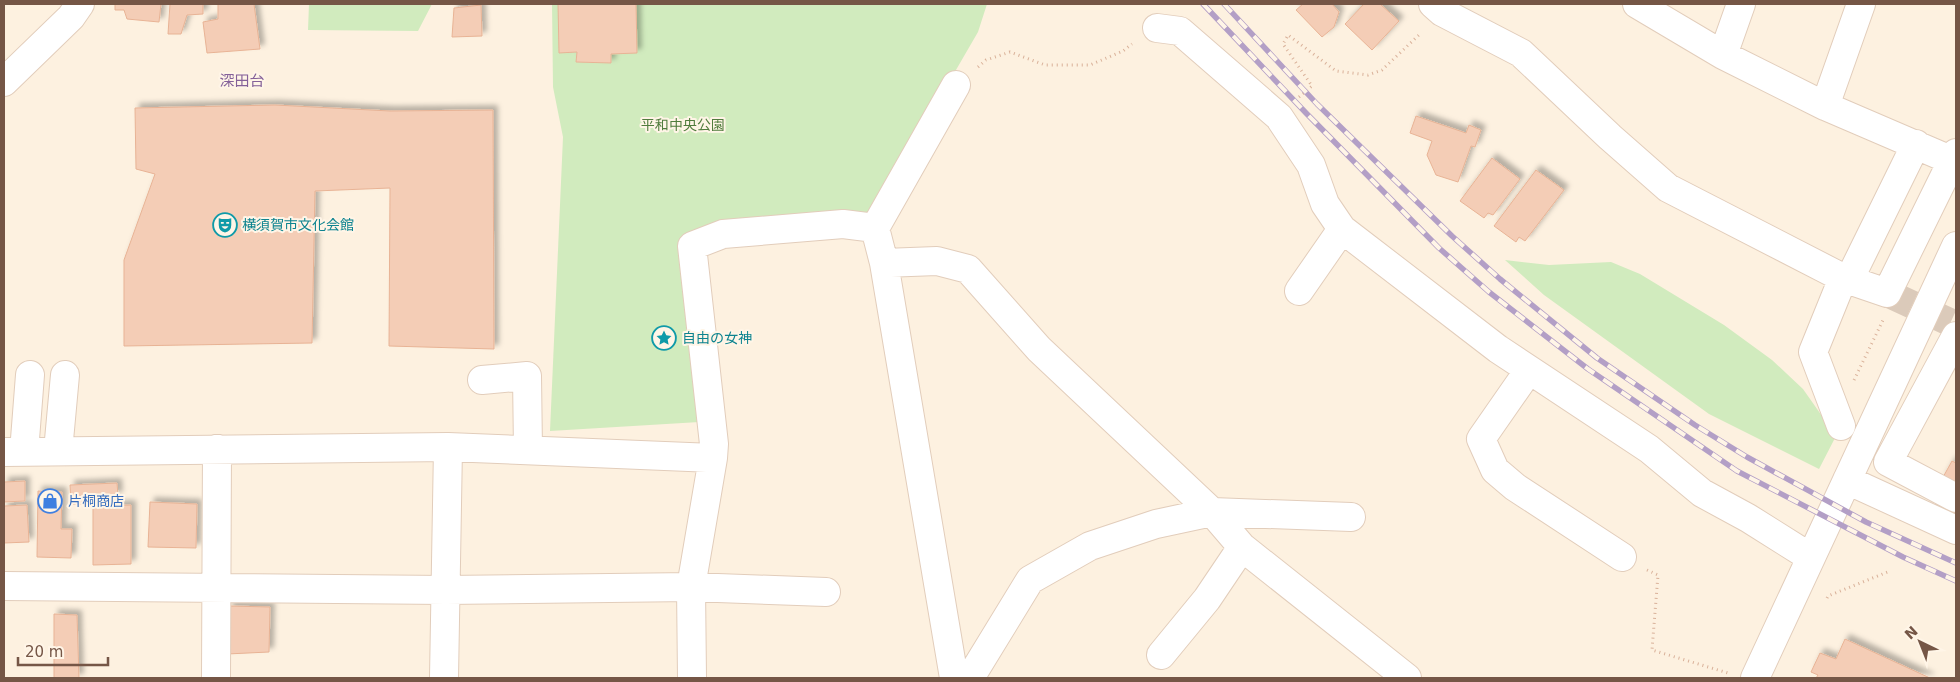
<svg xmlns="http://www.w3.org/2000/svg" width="1960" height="682" font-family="'DejaVu Sans','Noto Sans JP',sans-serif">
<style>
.green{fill:#d1ebbe}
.building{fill:#f4cdb6;stroke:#e8b395;filter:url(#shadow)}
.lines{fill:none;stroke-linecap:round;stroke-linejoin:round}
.minor-tunnel{stroke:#dbcaba;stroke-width:28;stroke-dasharray:28 14;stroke-linecap:butt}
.minor-casing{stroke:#e2cdbb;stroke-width:30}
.path{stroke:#d9b199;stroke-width:3;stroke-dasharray:1 4;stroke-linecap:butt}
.minor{stroke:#fff;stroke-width:28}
.rail-casing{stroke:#b39fc6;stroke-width:5.5}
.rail{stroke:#fff5e7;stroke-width:4;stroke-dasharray:11;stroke-linecap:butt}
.labels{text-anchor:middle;stroke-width:4;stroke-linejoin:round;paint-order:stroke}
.park-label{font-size:14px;fill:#517c3d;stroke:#fff5e7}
.culture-label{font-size:14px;fill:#0d838f;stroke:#fff5e7;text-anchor:start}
.shop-label{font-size:14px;fill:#366cbe;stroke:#fff5e7;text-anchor:start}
.neighbourhood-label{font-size:15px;fill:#856199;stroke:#fff5e7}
</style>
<defs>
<filter id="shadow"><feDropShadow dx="4.5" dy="-4.5" stdDeviation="2.5" flood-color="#0004"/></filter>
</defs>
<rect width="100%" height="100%" fill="#fdf1e0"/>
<path class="green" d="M309,4h123l-14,27 -110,-1z
M552,4h435l-9,28 -112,193 -173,21 23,175 -166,10 13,-294 -10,-50z
M1505,260l44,5 62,-3 29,12 84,51 48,35 31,29 33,47 -17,33 -110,-55 -165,-119z"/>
<path class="building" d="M115,4h46l-2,18 -32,-3 -3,-9h-9z
M170,4h33v10l-16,1 -6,19h-13z
M218,4h36l6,45 -53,4 -4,-31 15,-3z
M558,4h78l1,49 -26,1v9l-35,-1 1,-10 -18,1z
M1303,4h29l7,8 -5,15 -12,10 -26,-27z
M1364,4h16l19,17 -27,29 -27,-26z
M481,5l1,31 -30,1 2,-29z
M275,105l115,6 103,-1 1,239 -105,-3 1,-158 -75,3 -3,152 -188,3v-86l31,-86 -19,-5 -1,-61z
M1416,116l50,17 3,-8 12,5 -6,17 -4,-1 -13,36 -22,-7 -9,-20 5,-14 -22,-8z
M1492,158l28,21 -27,36 -5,-2 -4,5 -24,-17z
M1536,170l28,20 -39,51 -6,-4 -3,5 -22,-16z
M1952,461l4,2v24l-14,-8z
M25,481v20l-21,1v-20z
M117,483l1,13h-27l3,9 -23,-1 -1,-19z
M38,491l24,1 -1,37h11l-1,29 -34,-1z
M150,502l47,2 -1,44 -48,-1z
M27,505l2,37 -25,1v-37z
M131,505v59l-38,1v-59z
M229,606l41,1 -1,45 -42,2z
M54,614l23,1 2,63h-25z
M1845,639l85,39h-114l2,-3 -7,-3 9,-19 16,6z"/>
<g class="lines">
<path class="minor-tunnel" d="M1887,293l69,32"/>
<g class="minor-casing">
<path id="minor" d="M1433,4l9,8 79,41 89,84 58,51 175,90 44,15 69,-140
M1637,4l86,51 102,51 128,55
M1157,28l23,3 99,86 32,48 14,39 17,25 156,120 151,100 53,44 46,25 62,39
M1723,55l18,-51
M4,82l67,-65 9,-13
M1825,106l36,-102
M884,263l53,-2 31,8 71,80 173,163 30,35 165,131
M1849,280l67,-136
M1299,291l43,-62
M1956,336l-68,126 68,36
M1529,370l-48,69 14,31 20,17 107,70
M482,380l45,-4 1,74
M1841,426l-28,-74 30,-74
M58,451l7,-76
M4,452l444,-5 265,11
M24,452l6,-77
M1847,480l109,50
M4,586l442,4 245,-3 135,5
M1161,655l46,-56 35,-52
M216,678l1,-229
M444,678l4,-231
M692,678l-1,-91 22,-129 1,-14 -22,-198 31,-12 120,-10 32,4
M954,678l-70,-415 -9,-35 81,-143
M970,678l60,-98 60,-34 66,-22 56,-12 139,5
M1755,678l201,-432"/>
</g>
<path class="path" d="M978,67l8,-7 24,-8 35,13h45l33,-14 9,-7
M1299,97l13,-11 -29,-42 5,-9 48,36 32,4 14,-5 39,-37
M1854,380l29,-60
M1647,570l11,5 -6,75 76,23
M1827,598l1,-2 62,-25"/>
<use href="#minor" class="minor"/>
<g class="rail-casing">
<path id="rail" d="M1203,4l103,109 133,135 50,44 99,77 149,102 166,86 53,24
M1224,4l93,100 135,132 48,43 97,79 98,67 52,32 119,65 90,41"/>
</g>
<use href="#rail" class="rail"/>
</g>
<defs>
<g id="theatre-ring" transform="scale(1.25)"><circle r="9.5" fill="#fff5e7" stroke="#0f9aa8" stroke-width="1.5"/><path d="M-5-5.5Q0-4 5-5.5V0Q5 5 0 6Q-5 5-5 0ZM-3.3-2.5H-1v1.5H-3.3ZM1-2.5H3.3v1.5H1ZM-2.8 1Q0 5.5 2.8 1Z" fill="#0f9aa8"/></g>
<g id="sight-ring" transform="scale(1.25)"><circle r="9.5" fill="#fff5e7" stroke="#0f9aa8" stroke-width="1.5"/><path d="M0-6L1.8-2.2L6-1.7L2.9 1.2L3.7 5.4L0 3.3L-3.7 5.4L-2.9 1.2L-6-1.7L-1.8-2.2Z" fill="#0f9aa8"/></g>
<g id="shop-ring" transform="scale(1.25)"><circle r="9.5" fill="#fff5e7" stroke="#3f7fe0" stroke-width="1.5"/><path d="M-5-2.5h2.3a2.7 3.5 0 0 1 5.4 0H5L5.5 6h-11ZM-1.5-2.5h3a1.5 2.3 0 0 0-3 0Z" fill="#3f7fe0"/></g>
</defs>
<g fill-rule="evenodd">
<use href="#theatre-ring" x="225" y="225"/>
<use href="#sight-ring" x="664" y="338"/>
<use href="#shop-ring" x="50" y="501"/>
</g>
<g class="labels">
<g class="park-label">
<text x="683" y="130">平和中央公園</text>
</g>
<g class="culture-label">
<text x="242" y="230">横須賀市文化会館</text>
<text x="682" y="343">自由の女神</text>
</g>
<g class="shop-label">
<text x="68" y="506">片桐商店</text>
</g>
<g class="neighbourhood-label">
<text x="242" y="86">深田台</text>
</g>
</g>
<rect width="1960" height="682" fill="none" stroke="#755646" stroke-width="10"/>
<g transform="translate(1920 642) rotate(317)" stroke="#fff5e7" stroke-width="4" paint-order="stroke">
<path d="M0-4L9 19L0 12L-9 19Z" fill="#755646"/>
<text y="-8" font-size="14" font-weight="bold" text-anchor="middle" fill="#755646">N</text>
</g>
<path d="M18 657v8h90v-8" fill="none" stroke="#755646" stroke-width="2.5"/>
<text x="25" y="657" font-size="15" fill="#755646" stroke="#fff5e7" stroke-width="4" paint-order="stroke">20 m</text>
</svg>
